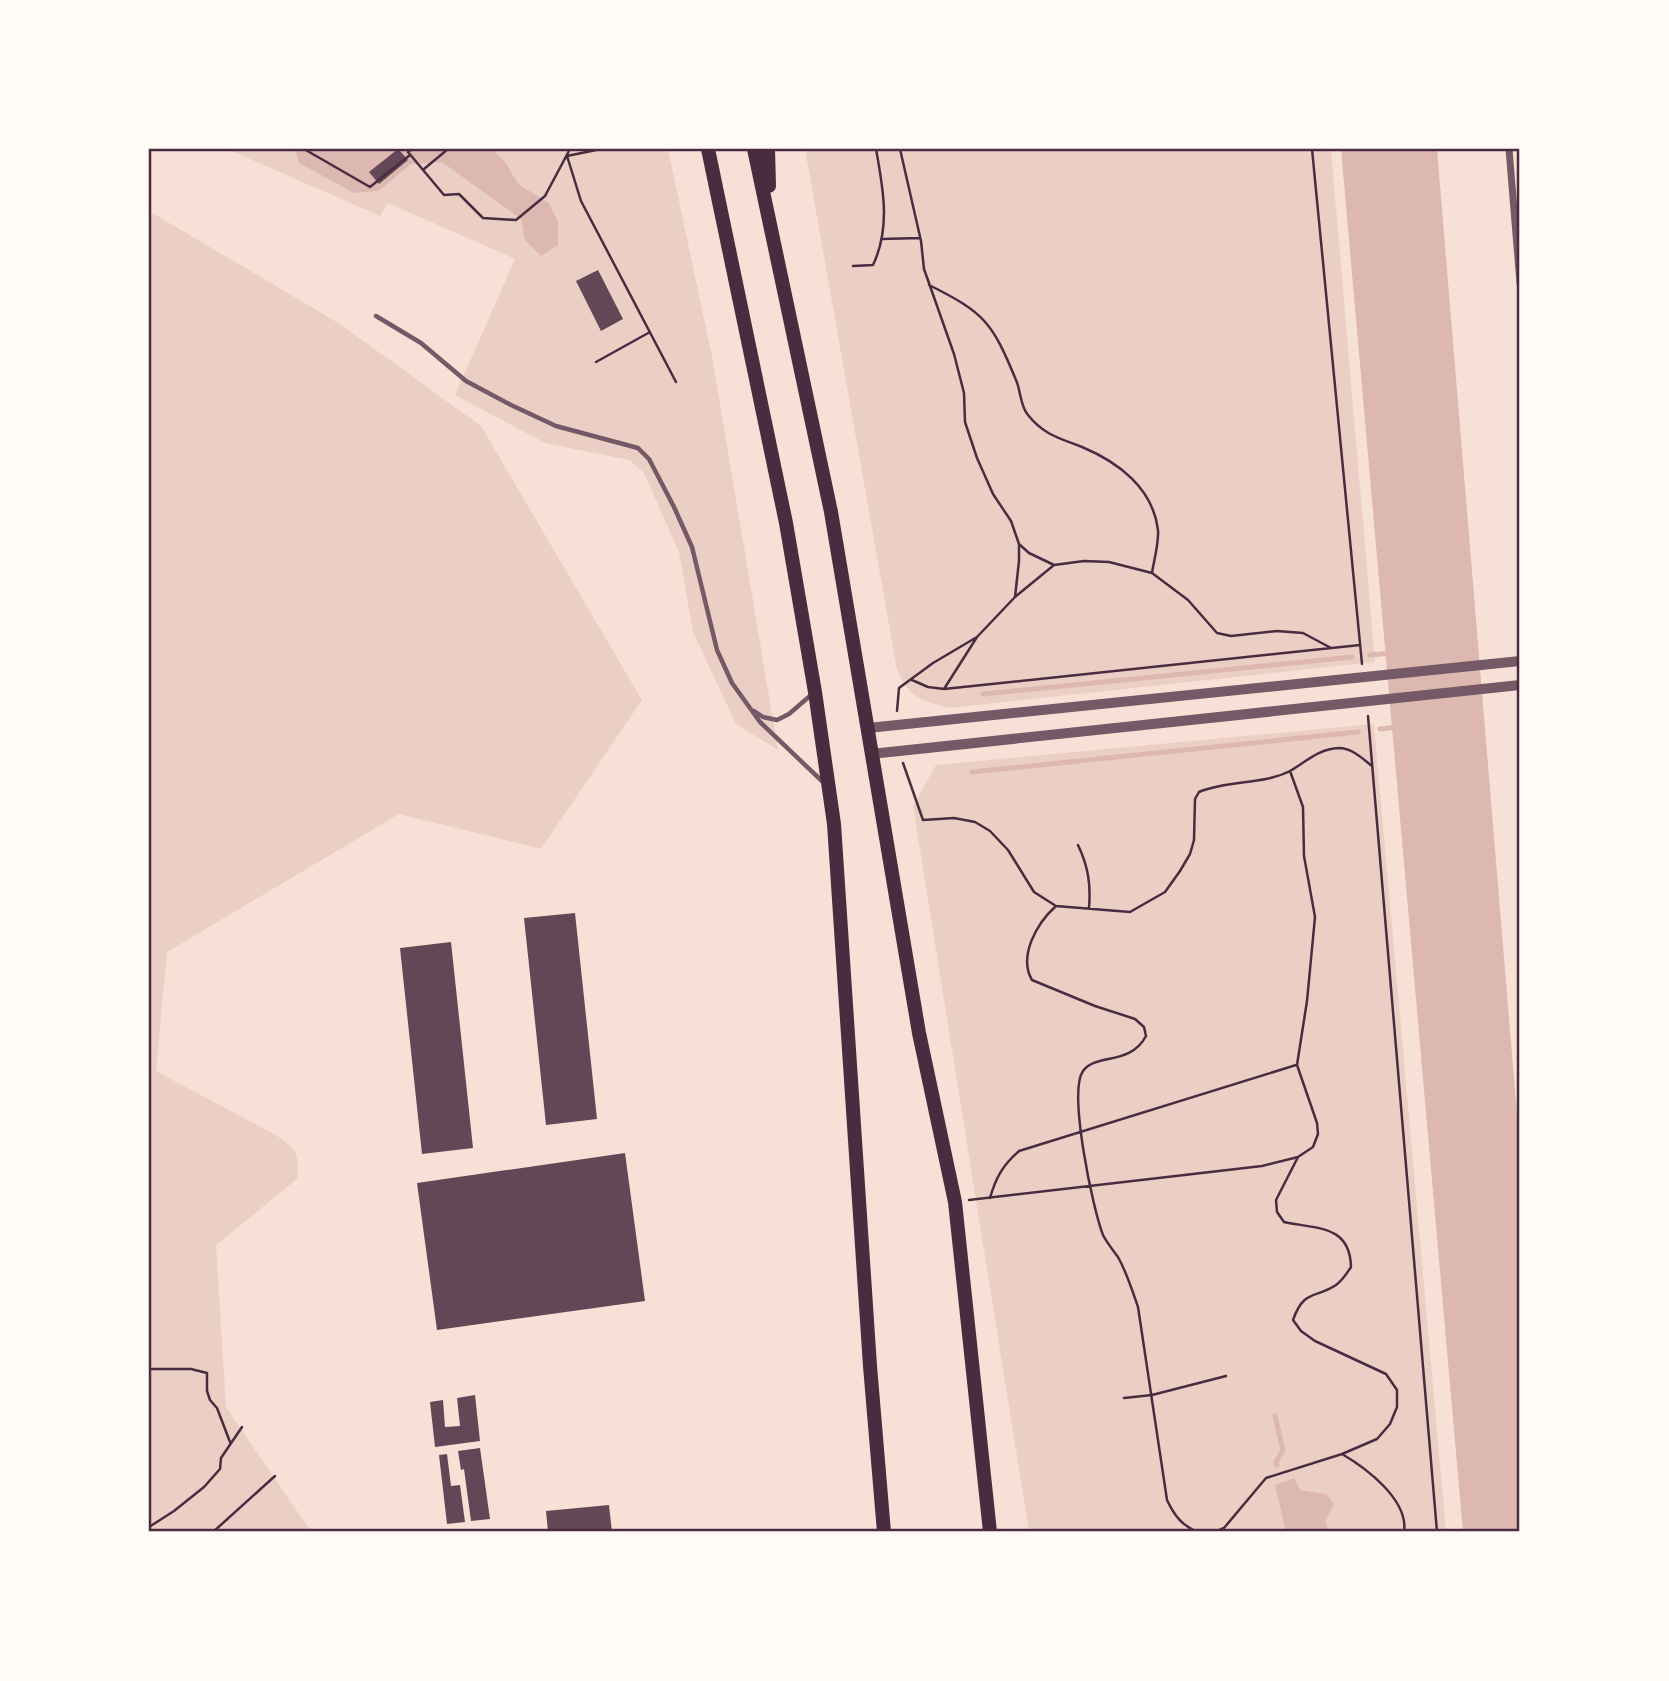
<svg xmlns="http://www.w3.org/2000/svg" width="1669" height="1681" font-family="'Fira Sans Condensed',sans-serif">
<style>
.green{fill:#ebcfc5}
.water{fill:#dcb8b0}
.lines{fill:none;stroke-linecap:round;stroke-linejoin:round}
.stream{stroke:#dcb8b0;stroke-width:5}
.building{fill:#644757}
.path{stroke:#4a2c40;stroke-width:2.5}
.service{stroke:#755966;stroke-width:4.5}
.minor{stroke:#755966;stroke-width:7}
.tertiary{stroke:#755966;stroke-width:10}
.trunk{stroke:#4a2c40;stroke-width:14}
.neatline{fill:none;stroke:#4a2c40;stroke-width:2.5}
</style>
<rect width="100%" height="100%" fill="#f7e1d7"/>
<path class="green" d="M227,149h441l45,212 65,389 -42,-26 -43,-92 -14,-80 -35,-79 -15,-13 -84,-17 -90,-48 60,-136 -127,-56 -8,13z
M805,149h526l44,513 -427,46c-28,-8 -38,-10 -51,-38z
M149,211l191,113 141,102 161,274 -101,149 -142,-35 -232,138 -11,119 118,63c22,14 26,19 23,45l-81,66 10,162 82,120 8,5h-167z
M1374,724l72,808h-417l-116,-726 23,-41z"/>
<path class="water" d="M295,149h197l13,13 13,22 31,19 9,19v23l-17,11 -16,-16 -4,-21 -79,-57 -31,2 -33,27 -24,2 -55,-30z
M1341,149h96l83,1002v381h-57z
M1294,1478l6,12 26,4 8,10 -9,17 5,11h-44l-11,-47z"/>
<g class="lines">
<path class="stream" d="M1370,655l21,-2
M983,694l369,-37
M1380,729l18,-2
M972,772l386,-40
M1275,1416l8,34 -7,12 1,3"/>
</g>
<path class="building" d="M398,149l10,11 -29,24 -10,-12z
M598,270l25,49 -22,12 -25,-50z
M575,913l22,206 -51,6 -22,-207z
M451,942l22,206 -51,6 -22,-206z
M625,1153l20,148 -208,29 -20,-147z
M475,1395l5,46 -45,6 -5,-45 13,-2 2,27 15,-1 -3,-28z
M480,1448l10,71 -19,2 -7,-52 -3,1 -3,-19z
M447,1454l4,32 9,-1 5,37 -18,2 -8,-69z
M609,1505l3,27h-64l-2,-21z"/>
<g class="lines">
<path class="path" d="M304,149l66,38 40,-32
M412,149l-4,3 36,43 15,-1 24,24 33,2 29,-24 25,-47
M900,149l21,92 3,28 30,85 10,39 1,29 12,36 16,36 18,27 8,23v17l-4,36
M1312,149l50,515
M567,156l14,45 95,181
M567,156l34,-7
M424,169l24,-20
M882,239l38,-1
M853,266l20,-1c18,-38 10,-77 3,-116
M929,285c56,28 63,37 87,95 5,11 4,26 12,35 16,20 31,23 54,32 36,15 71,41 76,83 1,13 -4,30 -6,43
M596,362l54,-30
M1019,544l10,9 25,12
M912,680l16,7 16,2 416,-44
M944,689l33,-52
M897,711l2,-23 34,-25 44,-26 38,-40 39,-32 30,-4 25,1 43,11 36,27 29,33 14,3 46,-5 26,2 28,15
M1368,716l69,816
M903,763l20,57 31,-2 21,4 15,9 18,19 26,42 22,14 74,6 35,-20 15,-21 10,-17 4,-14 1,-41 4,-7c29,-12 64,-7 91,-21 17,-10 28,-22 49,-23 13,0 24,11 33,18
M1078,845c10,21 13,39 11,63
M1056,906c-19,17 -38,50 -24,74l63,26 40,13 9,8 2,9c-16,30 -50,17 -63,35 -15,21 10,139 20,164 4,8 10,15 15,22 9,16 14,33 20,50l29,193c7,15 15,26 31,32
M990,1198c6,-21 13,-33 29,-47l277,-86
M969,1200l293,-34 36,-9 15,-10 5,-13 -1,-11 -20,-58 10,-64 8,-84 -11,-61 -1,-49 -13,-36
M149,1369h42l16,4v18l3,9 7,8 13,34
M1124,1398l28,-3 74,-19
M1342,1454c24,14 67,46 62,78
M149,1527l25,-16 30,-24 16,-18 1,-11 21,-31
M213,1532l62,-56
M1215,1532l9,-4 42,-50 76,-24 35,-15 13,-15 7,-17v-17l-11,-16 -71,-33 -14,-10 -8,-11c11,-31 22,-21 43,-35 7,-5 11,-12 15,-18 -1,-43 -36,-38 -67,-45l-7,-10 -1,-12 22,-43"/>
<path class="service" d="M376,316l45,27 45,38 45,24 45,21 82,22 11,11 25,48 18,40 25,103 15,33 28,39 64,61
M754,711l9,6 14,3 12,-6 22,-19"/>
<path class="minor" d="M1509,149l11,134"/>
<path class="tertiary" d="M868,728l652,-67
M871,754l649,-69"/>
<path class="trunk" d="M708,149l78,374 29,169 19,132 36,542 14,166
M754,149l77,363 88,521 36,169 35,330
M768,149l1,37"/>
</g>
<rect width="1669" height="1681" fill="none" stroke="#fffaf5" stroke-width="301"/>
<rect x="150" y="150" width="1368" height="1380" class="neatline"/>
</svg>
